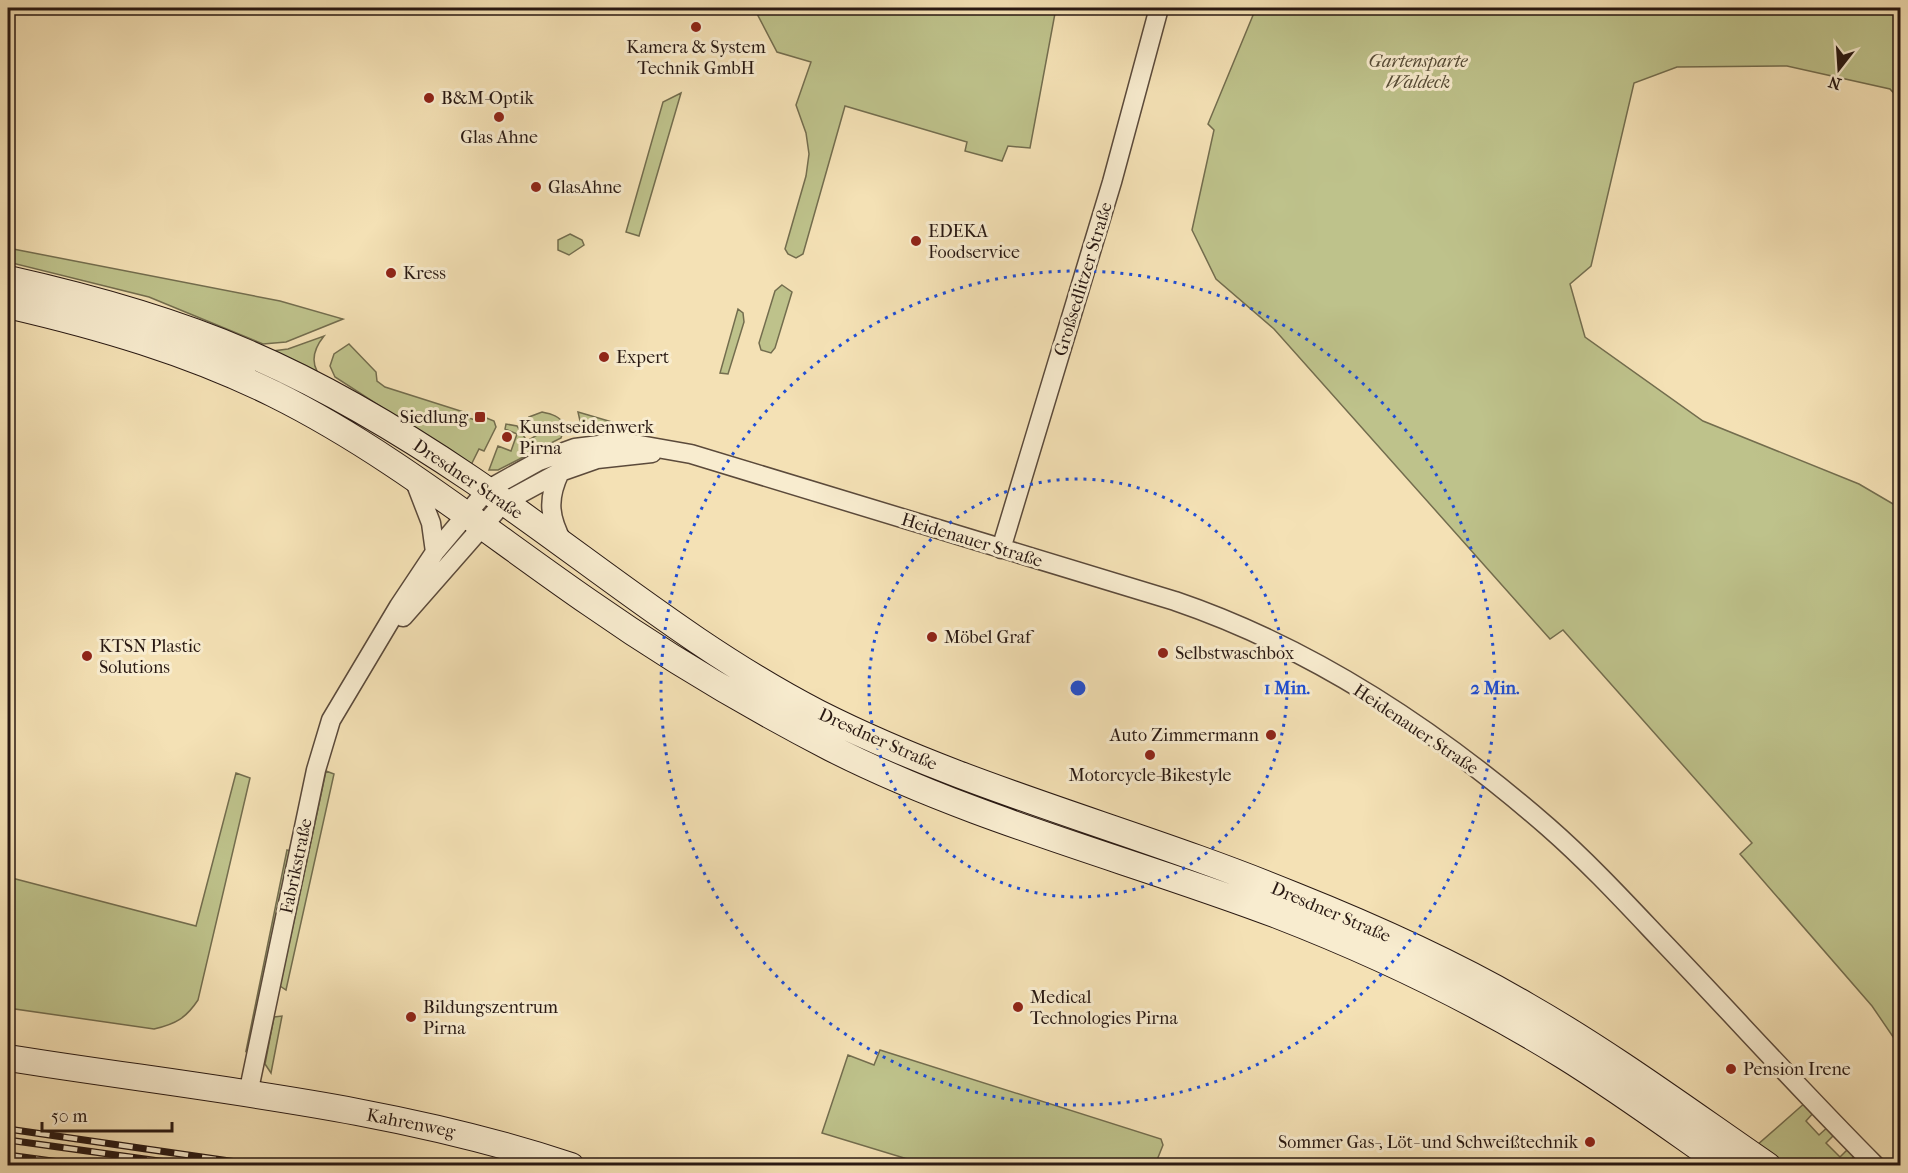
<svg xmlns="http://www.w3.org/2000/svg" width="1908" height="1173" font-family="'IM FELL French Canon',serif">
<style>
.green{fill:#bec28b;stroke:#736d4e;stroke-width:1.5}
.lines{fill:none;stroke-linecap:round;stroke-linejoin:round}
.street-casing{stroke:#5b4a3b;stroke-width:21}
.secondary-casing{stroke:#281812;stroke-width:28}
.street{stroke:#f8eccf;stroke-width:18}
.secondary{stroke:#f8eccf;stroke-width:26}
.rail-casing{stroke:#281812;stroke-width:7}
.rail{stroke:#f8eccf;stroke-width:4.5;stroke-dasharray:14;stroke-linecap:butt}
.ring{fill:none;stroke:#1d4ed8;stroke-width:3;stroke-dasharray:3 6}
.poi-dot{fill:#8f2418;stroke:#f8eccf;stroke-width:2}
.labels{text-anchor:middle;stroke-width:6;stroke-linejoin:round;paint-order:stroke}
.poi-label{font-size:18px;fill:#281812;stroke:#f8eccf;text-anchor:start}
.park-label{font-size:18px;font-style:italic;fill:#554b36;stroke:#f8eccf}
.street-label{font-size:18px;fill:#281812;stroke:#f8eccf}
.centre{fill:#1d4ed8;stroke:#f8eccf;stroke-width:3}
.ring-label{font-size:18px;text-anchor:middle;font-weight:bold;fill:#1d4ed8;stroke:#f8eccf;stroke-width:6;stroke-linejoin:round;paint-order:stroke}
</style>
<rect width="100%" height="100%" fill="#f4e1b5"/>
<filter id="stains"><feTurbulence type="fractalNoise" baseFrequency=".00333" numOctaves="4"/><feColorMatrix values="0 0 0 0 .2 0 0 0 0 .09 0 0 0 0 .02 0 0 0 .5 -.17"/></filter>
<radialGradient id="worn" r=".72"><stop offset=".6" stop-color="#630" stop-opacity="0"/><stop offset="1" stop-color="#630" stop-opacity=".3"/></radialGradient>
<path class="green" d="M754,8h302l-26,140 -22,-2 -6,15 -37,-10 2,-9 -122,-36 -42,148 -7,4 -8,-4 -3,-5 21,-73 3,-22 -3,-21 -10,-28 15,-43 -34,-10z
M1256,8h644v92l-10,-11 -103,-23 -110,1 -43,16 -43,183 -21,18 15,53 118,84 156,63 41,24v539l-28,-41 -132,-152 12,-11 -189,-213 -13,9 -276,-310 -58,-50 -24,-49 22,-100 -6,-6z
M681,93l-42,143 -13,-4 37,-130z
M570,234l12,6 2,5 -15,10 -11,-5v-10z
M8,248l272,53 63,18 -57,23 -23,2 -114,-47 -141,-35z
M782,285l10,7 -17,56 -4,5 -10,-3 -2,-7 16,-52z
M738,309l5,4 1,9 -16,52 -8,-1z
M324,336c-8,10 -14,22 -7,35l-4,3 -48,-22 23,-3z
M349,344l27,28 1,9 8,6 85,27 -1,4 12,4 3,-5 10,4 2,6 -12,24 -5,-2 -8,16 -136,-88 -5,-11 4,-12z
M542,412c10,2 17,4 23,13l-4,13 -63,32h-9l9,-24 13,5 6,-17 -12,-5 1,-5 11,2 10,15 12,-7 -10,-17z
M578,412l58,17v2l-53,3z
M326,771l8,3 -48,216 -6,-4z
M236,773l14,5 -52,222c-12,18 -22,24 -44,29l-146,-21v-131l188,49z
M287,850l4,1 -42,198 -3,2z
M282,1016l-11,57 -6,-9 9,-47z
M880,1050l281,89 2,6 -8,20h-228l-105,-32 26,-78 26,10z
M1806,1102l9,9 -9,10 13,14 11,-10 6,8 -10,10 14,14 10,-10 7,6 -9,10 2,2h-65l-29,-19z"/>
<g class="lines">
<g class="street-casing">
<path id="street" d="M560,472c-13,27 -11,45 3,71
M414,479l17,44 4,29
M1001,549l111,-367 47,-174
M403,617l100,-114 57,-31 37,-13 55,-6
M248,1094l68,-324 15,-50 68,-114 36,-54 52,-62 52,-29 36,-13 48,-6 68,12 484,147c138,47 264,131 373,226 40,35 77,75 113,113 72,75 141,152 215,226"/>
</g>
<g class="secondary-casing">
<path id="secondary" d="M8,279c80,18 161,40 237,73 80,34 155,79 226,127 115,78 223,170 347,234 152,77 318,117 475,182 80,32 159,67 234,111 84,48 161,105 241,160
M8,305c91,21 181,47 266,89 113,56 213,138 316,209 77,54 158,102 241,145 142,72 298,111 446,167 98,38 198,86 287,141 55,34 108,73 161,110
M8,1058c188,30 381,47 563,108"/>
</g>
<use href="#street" class="street"/>
<use href="#secondary" class="secondary"/>
<g class="rail-casing">
<path id="rail" d="M8,1129l256,37
M8,1140l187,26
M8,1155l81,11
M8,1165l4,1"/>
</g>
<use href="#rail" class="rail"/>
</g>
<g class="ring">
<circle cx="1078" cy="688" r="209"/>
<circle cx="1078" cy="688" r="417"/>
</g>
<g class="poi-dot">
<circle cx="696" cy="27" r="6"/>
<circle cx="429" cy="98" r="6"/>
<circle cx="499" cy="117" r="6"/>
<circle cx="536" cy="187" r="6"/>
<circle cx="916" cy="241" r="6"/>
<circle cx="391" cy="273" r="6"/>
<circle cx="604" cy="357" r="6"/>
<rect x="474" y="411" width="12" height="12" rx="3"/>
<circle cx="507" cy="437" r="6"/>
<circle cx="932" cy="637" r="6"/>
<circle cx="1163" cy="653" r="6"/>
<circle cx="87" cy="656" r="6"/>
<circle cx="1271" cy="735" r="6"/>
<circle cx="1150" cy="755" r="6"/>
<circle cx="1018" cy="1007" r="6"/>
<circle cx="411" cy="1017" r="6"/>
<circle cx="1731" cy="1069" r="6"/>
<circle cx="1590" cy="1142" r="6"/>
</g>
<g class="labels">
<g class="poi-label">
<text x="696" y="53" text-anchor="middle">Kamera &amp; System<tspan x="696" dy="21">Technik GmbH</tspan></text>
<text x="441" y="104">B&amp;M-Optik</text>
<text x="499" y="143" text-anchor="middle">Glas Ahne</text>
<text x="548" y="193">GlasAhne</text>
<text x="928" y="237">EDEKA<tspan x="928" dy="21">Foodservice</tspan></text>
<text x="403" y="279">Kress</text>
<text x="616" y="363">Expert</text>
<text x="468" y="423" text-anchor="end">Siedlung</text>
<text x="519" y="433">Kunstseidenwerk<tspan x="519" dy="21">Pirna</tspan></text>
<text x="944" y="643">Möbel Graf</text>
<text x="99" y="652">KTSN Plastic<tspan x="99" dy="21">Solutions</tspan></text>
<text x="1175" y="659">Selbstwaschbox</text>
<text x="1259" y="741" text-anchor="end">Auto Zimmermann</text>
<text x="1150" y="781" text-anchor="middle">Motorcycle-Bikestyle</text>
<text x="1030" y="1003">Medical<tspan x="1030" dy="21">Technologies Pirna</tspan></text>
<text x="423" y="1013">Bildungszentrum<tspan x="423" dy="21">Pirna</tspan></text>
<text x="1743" y="1075">Pension Irene</text>
<text x="1578" y="1148" text-anchor="end">Sommer Gas-, Löt- und Schweißtechnik</text>
</g>
<g class="park-label">
<text x="1418" y="67">Gartensparte<tspan x="1418" dy="21">Waldeck</tspan></text>
</g>
<g class="street-label">
<text transform="translate(1083 279) rotate(-73)" y="6">Großsedlitzer Straße</text>
<text transform="translate(468 479) rotate(34)" y="6">Dresdner Straße</text>
<text transform="translate(972 540) rotate(17)" y="6">Heidenauer Straße</text>
<text transform="translate(1416 729) rotate(34)" y="6">Heidenauer Straße</text>
<text transform="translate(878 739) rotate(24)" y="6">Dresdner Straße</text>
<text transform="translate(296 866) rotate(-78)" y="6">Fabrikstraße</text>
<text transform="translate(1331 912) rotate(23)" y="6">Dresdner Straße</text>
<text transform="translate(411 1123) rotate(11)" y="6">Kahrenweg</text>
</g>
</g>
<circle cx="1078" cy="688" r="9" class="centre"/>
<g class="ring-label">
<text x="1287" y="694">1 Min.</text>
<text x="1495" y="694">2 Min.</text>
</g>
<rect width="1908" height="1173" fill="none" stroke="#f4e1b5" stroke-width="30"/>
<rect x="9" y="9" width="1890" height="1155" fill="none" stroke="#281812" stroke-width="3"/>
<rect x="15" y="15" width="1878" height="1143" fill="none" stroke="#281812" stroke-width="1.5"/>
<g transform="translate(1839 69) rotate(197)" stroke="#f8eccf" stroke-width="4.5" paint-order="stroke">
<path d="M0-4.5L10 22L0 15L-10 22Z" fill="#281812"/>
<text y="-9" font-size="16" font-weight="bold" text-anchor="middle" fill="#281812">N</text>
</g>
<path d="M42 1122v9h130v-9" fill="none" stroke="#281812" stroke-width="3"/>
<text x="51" y="1122" font-size="18" fill="#281812" stroke="#f8eccf" stroke-width="4.5" paint-order="stroke">50 m</text>
<rect width="100%" height="100%" filter="url(#stains)"/>
<rect width="100%" height="100%" fill="url(#worn)"/>
</svg>
